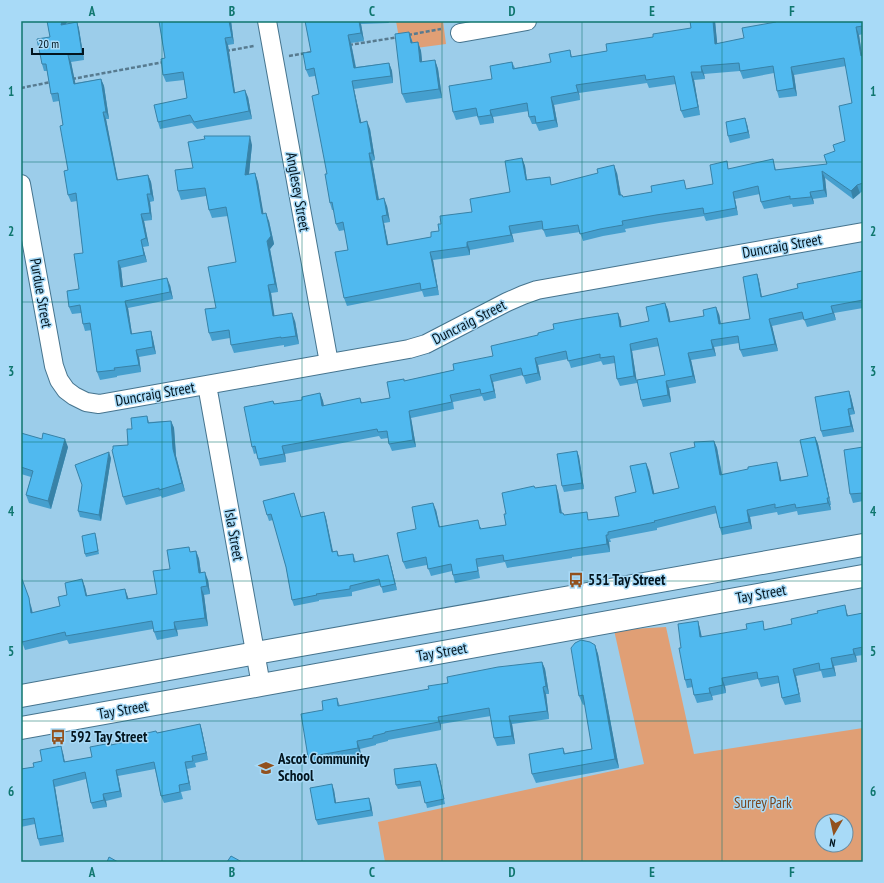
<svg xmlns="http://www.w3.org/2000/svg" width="884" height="883" font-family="'PT Sans Narrow',sans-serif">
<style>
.green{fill:#e09f75;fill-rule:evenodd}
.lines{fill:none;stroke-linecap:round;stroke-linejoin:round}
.minor-casing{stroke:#46748e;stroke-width:20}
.trunk-casing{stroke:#46748e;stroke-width:24}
.path{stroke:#577a8f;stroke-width:2.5;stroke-dasharray:4 2;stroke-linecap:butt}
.minor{stroke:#fff;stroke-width:18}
.trunk{stroke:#fff;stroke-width:22}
.wall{fill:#459fce}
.shaded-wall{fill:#3882a7}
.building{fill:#50b9ef;stroke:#3882a7}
.grid{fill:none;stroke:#0f766e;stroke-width:1;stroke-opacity:0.55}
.labels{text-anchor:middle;stroke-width:3;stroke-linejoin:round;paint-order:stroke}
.street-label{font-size:15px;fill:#03151f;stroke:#a8daf7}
.poi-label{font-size:15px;font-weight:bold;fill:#03151f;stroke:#a8daf7;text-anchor:start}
.park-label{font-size:15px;fill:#7c461d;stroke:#a8daf7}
.neatline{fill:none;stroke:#0f766e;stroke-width:1.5}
.grid-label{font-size:13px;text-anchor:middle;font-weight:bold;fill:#0f766e}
</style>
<rect width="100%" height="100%" fill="#9ccdea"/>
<path class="green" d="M396,21h47l3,23 -45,6z
M666,627l28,127 169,-26v134h-478l-7,-40 266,-58 -30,-134zM822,821h24v24h-24z"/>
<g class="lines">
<g class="minor-casing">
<path id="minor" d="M267,21l62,342
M460,33l67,-12
M21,184l33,182 5,14 7,10 8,6 12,6 13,2 310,-55 17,-5 81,-42 16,-7 14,-5 326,-58
M207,385l54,300"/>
</g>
<g class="trunk-casing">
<path id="trunk" d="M21,696l235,-43 607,-108
M21,728l240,-43 602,-109"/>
</g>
<path class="path" d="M408,35l33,-6
M349,45l50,-8
M226,51l28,-5
M289,56l23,-4
M72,79l92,-17
M21,88l30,-6"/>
<use href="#minor" class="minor"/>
<use href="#trunk" class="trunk"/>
</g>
<path class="wall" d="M47,21h20l-1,3 11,-2 2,7 5,31 -13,2 4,21 26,-4 3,7 5,33h-3l12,61 30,-5 3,7 3,19 -4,1 2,18 -8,1 5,25 -6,1 4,15 -26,6 2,19 47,-2 3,14 -45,9 4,26 19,-3 2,8 3,15 -17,3 2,15 -24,4v1l-17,3 -3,-8 -5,-42 -7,1 -2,-7 -2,-11 -9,1 -3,-7 10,-18 4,-36 -6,-52 -6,1 -3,-7v-25l-5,-45 -4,-24 -6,1 -2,-8 -4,-23h-3l-2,-7 8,-27z
M159,21h72l3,23 -6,1 7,47 13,5 4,22 -55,10 -5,-6 -32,6 -2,-7 29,-24 -3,-18 -18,2 -3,-7 2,-17z
M305,21h83l1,2 -28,1 3,17 -13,2 5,24 33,-4 3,8 1,12 -39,6 7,33 9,7 5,31 -3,1 7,38 8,7 3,16 -6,1 4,22 43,-8 8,-6 2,-7 31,-12 38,-20 12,-34 3,8 2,14 25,5 65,-12 4,22h1l1,2 64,-8 26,-5 17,-15 43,-10 3,11 51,-6 8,-13 10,-10 7,-38 -6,-37 -52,9 3,21 -18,2 -2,-7 -3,-18 -31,6 -3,-8 -36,3 1,5 -11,1 6,35 -16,3 -3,-7 -5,-27 -27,4 -2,-5 -68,10 1,7 -26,5 4,22 -19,4 -3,-7h-4l-3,-7v-6l-36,6 1,6 -14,2 -3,-9 -21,4 -3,-8 59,-50 3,6 36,-6 19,-12 2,7 35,-6 46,-14 38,-9 -1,-7h25l2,23 146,-23v13l-4,1 3,20h1v136l-3,2 -7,6 -28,-21 2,19 -14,2 1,5 -21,3 -1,-3 -28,5 -3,-7 -1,-8 -25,5 3,16 -32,6 -2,-5 -45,7 -34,6 1,3 -23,4 -20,5 -3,-9 -34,5 -3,-8 -31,5 2,8 -44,8v5l-37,5 6,35 -15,2 -2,-6 -75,15 -3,-8 4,-48 -3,-20 -6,1 -3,-7 -2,-14h-2l-2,-7 -3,-29 -8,-80 -4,-18 -6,1 -3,-7 5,-18z
M409,32l4,11 5,-1 3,9 1,11 13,-2 3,9 4,29 -36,5 -4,-9z
M747,124l3,14 -20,5 -2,-7z
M204,136l48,9 -3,29 6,-1 3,9 5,32 6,7 5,23 -4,5 8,43 -7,1 3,23 21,5 4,23 -15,3v-2l-50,8 -3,-8 -1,-7 -18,3 -3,-8 7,-25 20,-46 -8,-46 -16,2 -3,-8 -3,-14 -25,4 -3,-9 15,-23 12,-29z
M863,273v35l-29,5 2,7 -29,7 -3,-8 -32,7 6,25 -35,6 -3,-7 -1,-7 -25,4 2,9 -25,4 5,23 -27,5 2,14 -28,5 -2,-7 24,-25 -6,-29 -27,5 5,32 -17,3 -3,-7 -2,-16 -12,2 -2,-4 -30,7 -3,-9 -30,6 3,15 -15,4 -3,-9 -30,7 3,16 -12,3 -2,-5 -29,6 1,7 -43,9 5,29 -24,4 -3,-7 -1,-6 -7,1 -2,-3 -94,18 1,8 -26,4 -2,-7 -1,-6 -3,1 -2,-7 21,-46 2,3 27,-4 18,-7 3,8 1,5 36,-8 2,5 28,-5 14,-19v2l50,-11 39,-14 45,-21 16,-6 64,-16 3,8v6l28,-6 16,-18 3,7 2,12 49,-8 2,10 29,-5 7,-45 2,7 3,16z
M849,391l2,6 4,17 -5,1 4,17 -31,5 -2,-6z
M147,416l2,6 22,-1 3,7 2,28 9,35 -23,7 -1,-2 -35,9 -3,-8 5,-52 4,-16z
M21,433l47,14 -17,62 -22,-6 -3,-8 5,-18 -10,-3z
M815,437l3,7 13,61h-1l1,5 -33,5 -1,-4 -19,4 -1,-3 -27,5 2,12 -30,6 -2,-7 -3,-15 -60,15v2l-47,9 1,3h-2l1,10 -38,5v1l-65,10 -2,-6 -27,5 2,11 -25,5 -3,-12 -21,5 -4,-11 -21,4 -3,-7 13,-33 20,-19 4,17h41v2l25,-4v-11l29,-26 23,4 4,21 2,2 26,5 29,-4 17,-24 13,-22 5,24 25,-6 16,-41 19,-6 3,7 5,26 57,-5 2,11 27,-4z
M863,447v54l-10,2 -3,-9z
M577,451l2,6 5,32 -20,3 -2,-6z
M111,458l-10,63 -21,-4 -2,-6 4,-26z
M294,493l7,24 23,-5 2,6 7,33h4l2,5 14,-2 3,8 34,-1 7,29 -14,3 -2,-8 -29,7v4l-33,4v1l-25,5 -2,-6 -6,-33 -13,-47 -4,1 -2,-6z
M96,536l3,18 -13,3 -1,-3z
M196,551l3,8 2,14 7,7 2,14 -6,1 4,31 -31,4 1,6 -21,4 -4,-11 -84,15 -2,-4 -42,10 -3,-8 9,-36 2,7 27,-7 7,-11 15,-16 3,8 2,9 38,-7 3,10 29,-5 13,-25 21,-17z
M847,613l1,3 15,-3v42l-7,1 1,6 -23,4 2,10 -13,2 -2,-7 -25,5 5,26 -16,3 -3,-7 -3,-15 -18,4 -3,-8 -33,7 1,7 -14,3 1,4 -16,3 -3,-8 -1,-8 -6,1 -2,-8 -4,-32 17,-27 4,16 64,-8z
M595,645l3,9 21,114 -83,15 -4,-9 31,-26 2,5 27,-4 -7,-45 -2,1 -4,-9z
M542,662l3,7 4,25h-3l3,25 -37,5 3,20 -18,2 -3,-8 -3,-22 -50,8v6l-53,10v1l-12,3v1l-16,4 1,7 -50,9 -3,-8 15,-47 14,-12 3,8 89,-17 19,-6z
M200,724l2,7 6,29 -13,3 1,4 -9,2 4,21 -10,2 2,7 -19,4 -3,-7 -6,-27 -37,7 4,21 -16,4 1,6 -14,2 -2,-6 -5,-24 -31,8 9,55 -24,4 -2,-7 -3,-15 -14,3v-58l13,-2 8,-6 21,-8 2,9 27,-5 19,-12 27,-6 19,-6z
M436,764l2,5 7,35 -18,4 -5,-22 -24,3 -2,-4z
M334,790l2,13 35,1 2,12 -55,9 -2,-5z"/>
<path class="shaded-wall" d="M62,21h5l-3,11 -3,-7z
M229,21h2l3,23 -2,-7z
M359,21h1l1,3 3,17 -3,-8z
M713,21h2l3,30 -3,-7z
M77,22l2,7 5,31 -2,-7z
M856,27l3,8 4,27 -2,-6z
M409,32l3,9 2,11 -3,-9z
M348,35l3,8 6,32 -3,-7z
M225,38l3,7 8,55 -2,-7z
M418,42l3,9 2,20 -3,-9z
M68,55l3,7 6,29 -3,-7z
M435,60l3,9 4,29 -3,-9z
M389,63l3,8 1,12 -2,-7z
M701,66l3,8 1,5 -3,-7z
M791,67l3,8 3,21 -3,-8z
M691,72l3,8 6,35 -2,-8z
M101,79l3,7 5,33 -3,-7z
M352,81l2,8 9,41 -3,-7z
M576,85l3,8 1,7 -2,-8z
M245,90l3,7 4,22 -3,-8z
M551,97l3,8 4,22 -3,-7z
M490,110l3,7 1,6 -3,-8z
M103,112l3,7 13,68 -2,-7z
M745,118l2,6 3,14 -2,-6z
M367,121l3,8 5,31 -3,-7z
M250,136l2,9 -4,38 -3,-8z
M369,153l3,8 8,46 -3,-7z
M522,158l3,8 3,22 -2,-8z
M614,165l3,8 5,30 -3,-8z
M822,171l3,7 2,19 -3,-7z
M255,173l3,9 7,40 -3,-8z
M148,175l3,7 3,19 -3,-7z
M857,185l3,8 -7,6 -2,-8z
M733,192l2,7 3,16 -2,-7z
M810,192l3,7 1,5 -3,-7z
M147,194l3,8 2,18 -2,-7z
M384,198l3,8 3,16 -3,-7z
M266,213l3,8 5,23 -4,5 8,43 -3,-8 -8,-43z
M141,214l3,7 5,25 -3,-8z
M382,216l2,7 6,30 -3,-8z
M509,226l3,8 2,8 -3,-7z
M141,240l2,7 4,15 -3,-7z
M467,242l3,8v5l-3,-8z
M430,252l3,8 6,35 -2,-8z
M118,261l3,7 3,27 -3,-8z
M757,274l2,7 4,23 -2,-7z
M167,278l3,7 3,14 -3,-7z
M268,285l3,8 5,32 -3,-9z
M125,301l3,7 5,33 -2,-7z
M665,303l3,7 4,19 -3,-7z
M831,306l3,7 2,7 -3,-7z
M716,307l3,7 3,17 -3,-7z
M292,313l3,8 4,23 -3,-8z
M618,313l3,8 1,13 -2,-7z
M769,319l3,7 6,25 -3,-7z
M151,331l2,8 3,15 -3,-7z
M711,340l3,7 2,9 -3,-7z
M630,344l2,7 5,32 -3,-7z
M136,350l3,7 2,15 -2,-7z
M688,353l3,7 5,23 -3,-7z
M535,358l3,7 3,15 -3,-7z
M490,375l3,7 3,16 -2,-7z
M666,381l3,7 2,14 -3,-7z
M849,391l2,6 4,17 -3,-6z
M320,393l3,8 2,12 -3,-7z
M848,409l2,6 4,17 -3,-6z
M409,411l2,7 5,29 -3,-7z
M171,421l3,7 2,28 9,35 -3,-8 -9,-34z
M815,437l3,7 13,61 -2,-7z
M65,439l3,8 -17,62 -3,-8z
M714,441l3,7 6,34 -3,-7z
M282,446l3,8 1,8z
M577,451l2,6 5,32 -2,-6z
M109,452l2,6 -10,63 -2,-6z
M777,462l2,7 4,19 -3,-7z
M646,463l3,7 7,31 -3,-7z
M556,485l2,7 5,29 -3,-8z
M827,498l3,7 1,5 -3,-7z
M433,503l3,7 5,24 -2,-7z
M747,510l3,7 2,12 -3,-7z
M324,512l2,6 8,40 -2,-6z
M606,535l3,7 1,10 -3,-8z
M196,551l3,8 3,22 -3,-8z
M388,555l2,6 7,29 -2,-6z
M205,572l3,8 2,14 -3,-8z
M22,579l9,27 3,15 -3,-8z
M82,579l3,8 4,17 -3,-8z
M201,587l3,8 4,31 -3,-8z
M125,589l3,8 2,10 -3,-8z
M845,605l2,8 3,11 -3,-8z
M698,621l2,8 3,16 -3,-8z
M174,622l3,8 1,6 -3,-7z
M595,645l3,9 21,114 -4,-9z
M853,649l3,7 1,6 -3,-8z
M831,658l3,8 2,10 -3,-8z
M542,662l3,7 4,25 -3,-8z
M793,669l3,7 5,26 -2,-8z
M722,678l3,8 1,7 -3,-8z
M543,687l3,7 3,25 -2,-8z
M709,688l3,8 1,4 -3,-7z
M509,716l3,8 3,20 -3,-8z
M438,717l3,7v6l-2,-8z
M200,724l2,7 6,29 -2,-7z
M357,741l3,8 1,7 -3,-8z
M61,746l2,7 3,16 -2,-7z
M185,762l2,7 4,21 -2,-7z
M436,764l2,5 7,35 -1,-5z
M116,770l2,6 4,21 -2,-6z
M53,780l2,7 9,55 -2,-7z
M332,784l2,6 3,19 -2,-6z
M103,794l3,7 1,6 -3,-7z
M369,798l2,6 2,12 -2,-6z"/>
<path class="building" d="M47,21h15l-1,4 16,-3 5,31 -14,2 6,29 27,-5 5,33h-3l14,68 31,-5 3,19h-4l3,19 -9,1 5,24 -5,2 3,15 -26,6 3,26 46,-9 3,14 -45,9 6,33 20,-3 2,16 -17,3 3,15 -25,3 1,2 -18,2 -7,-49 -7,1 -3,-19 -11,2 -2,-16 12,-2 -5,-35 9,-1 -7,-60 -8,2 -4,-24 4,-1 -8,-44 3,-1 -5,-32 -7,1 -5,-30h-4l-5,-25 13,-2z
M159,21h70l3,16 -7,1 9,55 11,-3 4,21 -55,11 -4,-7 -32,7 -4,-17 33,-7 -4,-26 -20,3 -2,-16 4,-1z
M305,21h54l2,12 -13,2 6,33 35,-5 2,13 -39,5 8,42 7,-2 5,32h-3l8,47 7,-2 3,17 -5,1 5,29 44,-8v-5l8,-1 -1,-7h3l-1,-8 32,-4 -2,-13 40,-7 -5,-31 17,-3 4,22 24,-3 1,8 47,-12 -1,-4 17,-4 5,30h3l1,2 29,-5 -1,-6 33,-6 2,9 27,-5 -3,-19 17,-4 1,8 45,-10 2,11 52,-6 -3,-9 11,-4 -2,-6 12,-4 -6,-35 13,-3 -8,-45 -53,9 3,21 -17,3 -4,-25 -33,5 -1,-8 -38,3 1,6h-11l7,35 -17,4 -7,-35 -28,4 -1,-5 -69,10 2,7 -27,5 4,23 -19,3 -1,-7 -6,1 -2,-14 -37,7 1,5 -13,2 -2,-9 -23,4 -4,-26 43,-7 -2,-13 22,-4 1,7 38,-7 -2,-8 21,-4 1,7 36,-6 -1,-7 47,-7v-3l38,-6 -1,-7h23l2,23 29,-6 -2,-10 34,-6v-1h87v5l-7,1 5,29 2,-1v128l-6,2 -6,6 -29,-20 2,19 -14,2 1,5 -21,2v-3l-29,6 -3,-16 -25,6 3,16 -32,6 -1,-6 -47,7 -34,6 1,4 -23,4 -20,5 -2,-9 -35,5 -1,-9 -33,5 2,9 -44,7v5l-37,5 7,35 -16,3 -1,-7 -76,15 -9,-46 13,-2 -5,-28 -7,2 -4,-22 -2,1 -5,-29h2l-15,-78 7,-2 -5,-26 -8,2 -3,-17 8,-1z
M409,32l2,11 7,-1 2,20 15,-2 4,29 -37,5 -7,-60z
M745,118l3,14 -20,4 -2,-14z
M204,136h46l-5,39 10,-2 7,41 4,-1 5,23 -4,5 8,43 -7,1 5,31 19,-3 4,23 -15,2v-1l-50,8 -2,-15 -20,3 -4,-24 11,-1 -8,-41 28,-5 -10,-55 -17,3 -4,-22 -27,3 -3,-21 18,-2 -5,-26 17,-3z
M862,271l1,4v25l-32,6 2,7 -29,7 -2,-8 -33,7 6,25 -35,6 -2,-14 -27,4 2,9 -25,4 5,23 -27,5 2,14 -27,5 -4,-20 28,-5 -8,-37 -27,6 4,32 -17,3 -3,-23 -14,2v-4l-32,7 -2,-10 -31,7 3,15 -15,3 -2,-8 -31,7 4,16 -13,3 -1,-5 -30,6 2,7 -43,9 4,29 -24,4 -2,-13 -9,1 -1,-3 -95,17 2,8 -26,5 -3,-13 -3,1 -8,-40 29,-6 1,3 28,-4v-3l18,-4 2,13 38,-8 1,5 29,-5 -3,-16 17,-3v2l50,-11 -1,-6 40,-8 -2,-10 47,-11v-2l16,-4 -1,-5 27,-5 38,-6 2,14 29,-6 -3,-14 19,-4 4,19 35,-6 -1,-6 13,-3 3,17 31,-5 -7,-42 14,-3 4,23 37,-9 -1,-4z
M849,391l3,17 -4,1 3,17 -30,5 -6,-34z
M147,416l1,7 23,-2 2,28 9,34 -23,7v-2l-36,9 -11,-47 1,-1v-3l15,-1 -1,-16h5l-1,-11z
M21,433l21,6 1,-6 22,6 -17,62 -22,-6 7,-24 -12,-4z
M815,437l14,61h-2l1,5 -32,5 -1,-4 -20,4v-4l-28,6 2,12 -29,6 -5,-22 -61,15 1,1 -47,10v3h-2l1,9 -38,6 -65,11 -1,-6 -27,4 2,12 -25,4 -2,-11 -23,5 -2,-12 -23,5 -6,-29 19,-4 -4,-22 21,-4 6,24 39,-7 2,9 26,-4 -2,-11h2l-4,-21 32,-7 1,2 21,-3 4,28h3l1,2 23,-3 1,8 31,-4 -4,-19 21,-5 -6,-26 16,-3 7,31 26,-6 -9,-35 25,-6 -1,-5 20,-1 6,34 28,-6v-2l29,-5 3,19 28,-5 -8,-36z
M863,447v46l-13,1 -6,-44z
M577,451l5,32 -20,3 -5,-32z
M109,452l-10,63 -21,-4 4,-26 -7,-20z
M294,493l7,24 23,-5 8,40 5,-1 1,5 15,-2 1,8 34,-7 7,29 -14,3 -2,-8 -29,7v3l-34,5 1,1 -25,5 -6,-33 -15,-53 -4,1 -4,-14z
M95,533l3,18 -13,3 -3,-18z
M189,547l1,5 6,-1 3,22 6,-1 2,14 -6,1 4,31 -31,4 1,7 -21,3 -2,-11 -86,15 -1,-4 -43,10 -1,-4v-59h1l7,19 2,15 29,-7 -2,-9 9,-2 -2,-12 17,-4 4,17 39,-7 2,10 30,-5 -4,-23 17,-2 -3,-19z
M845,605l2,11 16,-3v34l-10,2 1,5 -23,4 2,10 -13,2 -1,-7 -26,6 6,25 -17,4 -4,-22 -20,3 -1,-7 -35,6 1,7 -14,3 1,5 -16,2 -3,-16 -6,1 -6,-32h2l-3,-24 20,-3 2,16 47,-8 -1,-5 17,-3 1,9 28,-6 -1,-5 27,-6 -1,-2z
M581,640l9,2 5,3 20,114 -83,15 -3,-20 34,-6 1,6 28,-5 -9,-54 -4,1 -8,-48 4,-5z
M542,662l4,24 -3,1 4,24 -38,5 3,20 -18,2 -5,-30 -51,9 1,5 -54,10v1l-12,3v2l-16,3 1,7 -50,9 -7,-43 22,-4 -1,-9 15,-3 1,8 91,-17 -1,-3 20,-3 -1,-6 51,-10z
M200,724l6,29 -14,3 1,5 -8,1 4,21 -10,2 1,7 -19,4 -7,-34 -38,8 4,21 -17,3 1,6 -13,3 -6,-31 -32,8 9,55 -24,4 -4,-21 -13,2v-51l13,-2 -1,-4 9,-2 -2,-11 21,-4 3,16 28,-5 -2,-10 21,-4v2l27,-6v-4l18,-4 1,2z
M436,764l8,35 -19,4 -5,-22 -24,4 -2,-16z
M332,784l3,19 34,-5 2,12 -55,10 -6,-32z
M231,856l11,6h-15z
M109,857l9,5h-11z"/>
<path class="grid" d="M162,21v841M302,21v841M442,21v841M582,21v841M722,21v841M21,162h842M21,302h842M21,442h842M21,581h842M21,721h842"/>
<defs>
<g id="bus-bare" transform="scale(1.2)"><path d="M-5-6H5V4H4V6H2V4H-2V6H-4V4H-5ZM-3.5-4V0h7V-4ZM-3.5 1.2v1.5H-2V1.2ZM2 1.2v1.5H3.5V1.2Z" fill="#92511e" stroke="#a8daf7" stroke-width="2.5" paint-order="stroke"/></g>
<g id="school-bare" transform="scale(1.2)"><path d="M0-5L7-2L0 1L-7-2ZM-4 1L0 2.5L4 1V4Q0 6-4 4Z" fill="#92511e" stroke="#a8daf7" stroke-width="2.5" paint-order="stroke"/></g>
</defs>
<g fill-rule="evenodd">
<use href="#bus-bare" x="576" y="580"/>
<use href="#bus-bare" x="58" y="737"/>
<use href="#school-bare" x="266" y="768"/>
</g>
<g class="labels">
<g class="street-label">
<text transform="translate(298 192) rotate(80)" y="5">Anglesey Street</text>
<text transform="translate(782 246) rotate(-10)" y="5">Duncraig Street</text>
<text transform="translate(41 293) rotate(80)" y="5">Purdue Street</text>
<text transform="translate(469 322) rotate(-27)" y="5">Duncraig Street</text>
<text transform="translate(155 394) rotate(-10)" y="5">Duncraig Street</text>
<text transform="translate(234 535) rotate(80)" y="5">Isla Street</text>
<text transform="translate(761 594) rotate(-10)" y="5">Tay Street</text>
<text transform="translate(442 652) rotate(-10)" y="5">Tay Street</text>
<text transform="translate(123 710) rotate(-10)" y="5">Tay Street</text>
</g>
<g class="poi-label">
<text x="588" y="585">551 Tay Street</text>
<text x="70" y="742">592 Tay Street</text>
<text x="278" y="764">Ascot Community<tspan x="278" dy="17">School</tspan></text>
</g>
<g class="park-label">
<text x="763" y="808">Surrey Park</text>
</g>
</g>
<rect width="884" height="883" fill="none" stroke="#a8daf7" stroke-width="44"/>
<g transform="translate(834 833) rotate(189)"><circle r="19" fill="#a8daf7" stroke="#668ba1"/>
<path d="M0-3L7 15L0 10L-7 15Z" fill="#92511e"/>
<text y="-6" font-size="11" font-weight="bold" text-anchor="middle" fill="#03151f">N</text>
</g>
<path d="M32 48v6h51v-6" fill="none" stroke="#03151f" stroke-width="2"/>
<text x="38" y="48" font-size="12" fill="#03151f" stroke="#a8daf7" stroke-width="3" paint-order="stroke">20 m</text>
<rect x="22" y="22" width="840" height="839" class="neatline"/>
<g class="grid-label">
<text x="92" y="16">A</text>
<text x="232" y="16">B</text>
<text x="372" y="16">C</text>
<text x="512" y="16">D</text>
<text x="652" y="16">E</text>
<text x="792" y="16">F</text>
<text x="11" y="96">1</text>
<text x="873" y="96">1</text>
<text x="11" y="236">2</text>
<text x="873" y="236">2</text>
<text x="11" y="376">3</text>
<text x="873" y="376">3</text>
<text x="11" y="516">4</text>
<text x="873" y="516">4</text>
<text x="11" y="656">5</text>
<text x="873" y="656">5</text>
<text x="11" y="796">6</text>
<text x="873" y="796">6</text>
<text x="92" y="877">A</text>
<text x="232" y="877">B</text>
<text x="372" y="877">C</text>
<text x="512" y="877">D</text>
<text x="652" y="877">E</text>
<text x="792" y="877">F</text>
</g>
</svg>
